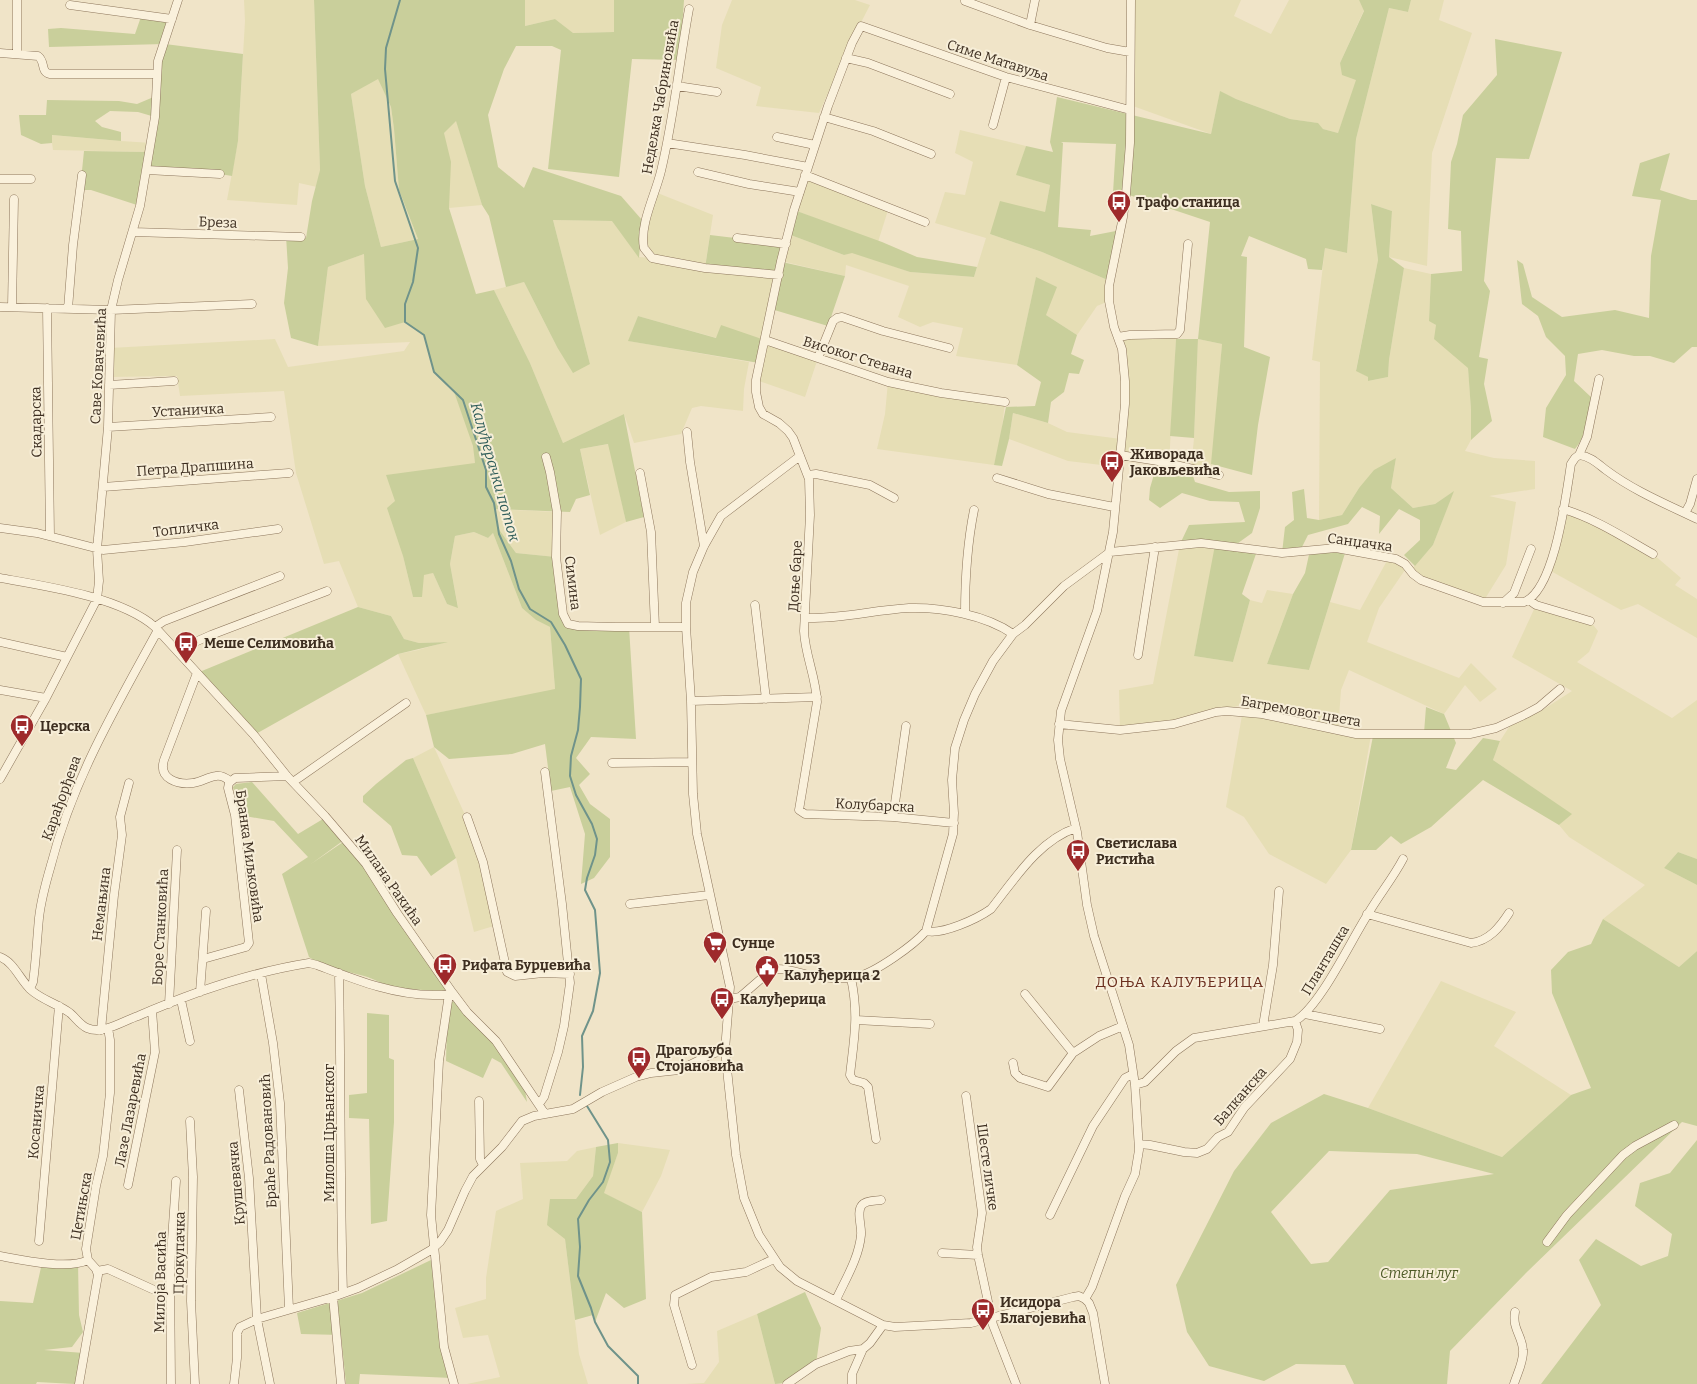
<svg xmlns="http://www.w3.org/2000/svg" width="1697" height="1384" font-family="Bitter,serif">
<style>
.farmland{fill:#e6deb5}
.green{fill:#c9cf9b;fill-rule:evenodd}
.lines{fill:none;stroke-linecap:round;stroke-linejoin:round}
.stream{stroke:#6f938a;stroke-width:2}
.minor-casing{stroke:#8d765c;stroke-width:9}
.minor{stroke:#faf1dc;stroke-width:8}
.labels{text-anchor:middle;stroke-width:4;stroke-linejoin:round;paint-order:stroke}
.street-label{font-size:14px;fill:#3d2e20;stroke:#f7eed8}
.poi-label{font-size:14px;font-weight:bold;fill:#3d2e20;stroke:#f7eed8;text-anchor:start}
.park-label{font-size:14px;font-style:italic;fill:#4d5a26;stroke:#f7eed8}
.water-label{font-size:15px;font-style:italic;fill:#2f5d5a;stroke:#f7eed8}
.neighbourhood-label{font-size:15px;letter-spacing:1px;fill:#6b2e1e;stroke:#f7eed8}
</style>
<rect width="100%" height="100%" fill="#f0e4c8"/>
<path class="farmland" d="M244,0h70l6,170 -3,17 -18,-4 -2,22 -70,-5 11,-59 7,-120z
M525,0h89v32l-42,1 -17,-14 -30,7z
M732,0h123l15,5 -18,35 -33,73 -63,-7 5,-19 -45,-19 6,-43z
M1131,0h110l-7,16 37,18 18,-34h70l5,10 -24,53 17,17 -19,53 -15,-4 -6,-6 -27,-4 -54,-20 -16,-7 -9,42 -81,-29z
M1411,0h33l-5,20 33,13 -40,120 -5,113 -38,-9 3,-46 -21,-7 7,56 -22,110 12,7v4l20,-4 1,-17 15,-92 27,6 -2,46 7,5 32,42 3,43v30l-6,11 29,7 41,3v28l-46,7 27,6 -10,63 -23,37 -73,-31 23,-26 20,-53 -18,12 -22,4 -22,-20 5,-30 -37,30 -17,27 -23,5 1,-158 -8,-2 13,-112 22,5 9,-114 33,-131 19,4z
M378,78l13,29 3,22 5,61 19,49 -37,8 -16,-61 -14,-92z
M456,120l26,85 -33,3v-21l-5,-54z
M960,130l66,16 -9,29 33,10 -5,27 -55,22 52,18 68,29 -1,20 -12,5 -20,29 -31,-20 -10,-37 -19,87 -61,-9 7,-28 -30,-6 -13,5 -22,-10 11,-31 -63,-21 -1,11 -64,-15 7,-27 56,21 8,-3 58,20 64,5 12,-39 -51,-15 10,-31 20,3 8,-33 -18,-9z
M51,135l70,6 31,2 -2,9 -97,-2z
M805,175l84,32 -11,35 -84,-32z
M655,192l58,23 -8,52 74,8 -14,65 53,18 -13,39 -49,-17 3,-17 -38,-38 -4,13 -79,-22 -9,25 120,21 -5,27 -1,22 -42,-5 -9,2 -11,26 -47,9 -10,-29 -61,29 -33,-80 -36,-73 30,-8 33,65 33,17 -37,-144 60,1 26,36 12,1 -8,-23z
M364,254l41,68 19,13 10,37 19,17 21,57 1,17 -80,38 8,55 10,41 11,-23 9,-1 14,31 11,3 -8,-43 5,-28 19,-4 14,6 5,-5 29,75 14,12 14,7 5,63 -129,25 -28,-61 20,-4 28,-8 -27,1 -15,-4 -13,-23 -33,-9 -19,-46 -15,3 -28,-91 -12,-82 -104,5 -3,-20 -68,1 1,-29 165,-9 13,28 116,-16 6,-9 -92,4 10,-79z
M1173,334l3,5 -7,125 -49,-9 -2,12 -50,-6 -59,-22 4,-26 35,10 19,9 54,7 4,-35 -7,-67z
M1198,339l24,5 -11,130 -20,-4 3,-32z
M888,382l117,20 -4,34 -7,29 -117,-16 8,-35z
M609,444l17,78 -26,13 -20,-86z
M495,509l62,3 -1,45 -40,-4 -18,-25z
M1563,509l90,45 28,24 -6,7 22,14v39l-59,-34 -17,6 -72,-40z
M1180,544l36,1 -22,111 39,6 17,-62 12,3 5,-13 26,4 -26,70 42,6 21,-68 30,8 29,-53 18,10 -28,41 -12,34 92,36 12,-15 26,26 -17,13 -15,-17 -21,29 -95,-44 -8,20 -3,41 33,4 -20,115 -25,34 -57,-30 -25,-37 -18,-10 18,-103 -43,13 -81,13 -1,-40 34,-6z
M1536,605l54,16 8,10 -9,21 -12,10 95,56 25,-18v159l-19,-7 -14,16 33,17v66l-18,16 -76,-48 42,-34 -76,-48 -10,-12 12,-11 -78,-54 7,-19 11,-17 30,-13 31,-20 -60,-34z
M434,747l32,70 31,108 -23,7 -18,-74 -43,-100z
M1441,981l75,31 -22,34 77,49 -69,62 -134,-49z
M618,1143l52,7 -9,26 -19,36 -39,-19 15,-40z
M596,1147l-3,29 -17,23 -11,40 14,115 9,30h-121l33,-7 -12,-42 -25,3 -8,-30 31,-9v-21l10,-67 27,-12 -3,-36 47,-2 10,-10z
M757,1314l18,70h-90l19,-1 15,-21 -2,-31z"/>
<path class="green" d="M314,0h211v26l30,-7 18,14 41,-1v-32h70l-4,60 -48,-1 -13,118 -71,-8 13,-119 -9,-4h-36l-12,23 -16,46 10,52 26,21 9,-21 88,29 21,24 -3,38 -27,-37 -59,-1 37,144 -17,9 -16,-26 -33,-65 -18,5 -17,-71 -7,-11 -26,-84 -12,12 7,29 -2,46 27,86 18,-4 36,73 33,80 61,-29 20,103 -18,5 -18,-78 -28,5 10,46 -14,4 -6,13 -75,-3 3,19 18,25 40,4 9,63 13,6 51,1 7,112 -45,-2 -15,21 14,16 -11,11 11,19 20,15v38l-16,21 -13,6 4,-50 -15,-47 -19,4 -6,-47 -33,10 -63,5 -15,-12 -8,-32 129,-26 -5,-62 -14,-7 -14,-12 -29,-75 -5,5 -14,-6 -19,4 -5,28 8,44 -11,-4 -14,-31 -9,2 -2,22h-9l-10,-41 -16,-48 8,-7 -9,-26 89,-12 -2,-17 -20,-57 -19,-17 -10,-37 -19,-13 -20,6 -19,-29 -2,-45 -36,13 -10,79 -27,-8 -7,-35 4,-35 -2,-32 20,2 6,-37 8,-31zM378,79l13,28 3,22 5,61 19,49 -37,8 -16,-61 -14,-92z
M1359,0h52l-3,12 -19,-4 -33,131 -9,114 -22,-5 -3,22 -14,-1 -2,-10 -57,-23 -8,20 6,1 -3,90 26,10 -12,68 -6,50 -41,-11 11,-120 -24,-5 -4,99 -24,-2 6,-97h22l12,-117 -84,-28 -13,-1 3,-49 -55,-2 2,1 -5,84 33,3 -1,6 31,-6 -11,51 -68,-29 -52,-18 10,-33 45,11 5,-27 -34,-10 10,-29 27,6 -3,-10 7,-45 154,37 9,-43 16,8 54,20 28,4 5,6 15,4 18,-53 -14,-5 -2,-12 24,-52z
M142,14l30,5 -7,25 78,10 -5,87 -6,35 -12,-2 -73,-3 -7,35 -49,-16h-11l4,-39 65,1 6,-35 -17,-5 -28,-1 -15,10 7,6 19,5v9l-69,-6v8l-11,1 -20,-9 -2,-20h27l1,-15 72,1 18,3 19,-8 8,-52 -115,3 -1,-18 13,-1 74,6z
M1495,39l67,13 -33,107 -33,-1 -12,123 6,10 -11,66 9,2 -4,25 8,37 -21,19v-30l-3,-42 -34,-29 2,-14 -7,-4 2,-47 31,-3 -1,-40 -13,-2 3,-67 6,-18 6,-29 34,-40z
M1670,153l-10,37 31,10h6v147h-5l-18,16 -24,-7h-16l-32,-6 -24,4 -4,27 18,17c-4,18 -5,37 -17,51l-32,-12 3,-29 20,-33 -1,-19 -19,-19 -8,-21 -16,-12 -5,-44 6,4 9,33 30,20 53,-7 34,8 2,-62 10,-56 -29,-4 8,-33z
M1371,204l21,7 -3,46 15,11 -15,92 -1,17 -20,4v-4l-12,-6 22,-111z
M794,210l88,32 35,15 60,10 -3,10 -64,-5 -58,-19 -8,2 -56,-21z
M710,235l76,9 -4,18 63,14 -17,50 -57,-17 8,-33 -74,-8z
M1036,277l21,10 -11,28 31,20 -6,19 13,6 -5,14 -10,-1 -5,19 -13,10 -3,21 -35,-10 -4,26 -7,27 -8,-1 12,-58 29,-1 6,-24 -24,-17z
M638,316l78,22 5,-13 44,15 -6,23 -131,-22z
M1396,458l-5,30 22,20 22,-4 19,-13 -21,54 -18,21 -11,-11 16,-15v-20l-21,-11 -20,25 1,-18 -18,-9 -14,17 -40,11 -8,16 -18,2 3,-26 9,-7 -2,-28 12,-3 3,29 12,2 23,-5 17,-27 15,-18z
M1158,461l33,9 4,12 34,10 31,-1v17l-8,25 -18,13 23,5 -15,43 8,6 -17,62 -39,-6 21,-111 -35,-1 9,-19 56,-3 -6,-20 -29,-1 -28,-8 -22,15 -11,-8 1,-12z
M1310,550h36l-37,120 -42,-6 26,-70 12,-21z
M358,607l33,9 13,23 15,4 29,-1 -50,12 -144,81 -57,-62z
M1426,707l18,7 12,29 -10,25 10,2 27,-32 17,3 -7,19 79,54 -13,11 -76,-45 -52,47 -30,17 -10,-8 -15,14h-25l22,-114 51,-3z
M413,758l43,100 -25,18 -14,-20 -15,-1 -11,-29 -28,-24v-6l13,-12 30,-24z
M252,782l46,52 25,-15 21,21 -33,24 35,-24 102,149c-7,4 -49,-1 -58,-3 -9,-2 -17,-8 -26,-10 -17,-5 -40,-7 -55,-19l-27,-83 26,-17 -34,-36 -35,-6 -6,-28 3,-3z
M1678,852l19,7v26l-33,-17z
M1603,919l76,48 18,-16v175l-15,-4 -154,149 -78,80 -3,33h-93l-9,-19 -49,-1 -32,17 -55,-15 -22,-34 -11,-47 58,-114 37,-48 53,-29 44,14 134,49 69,-62 20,-7 -39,-95 -1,-23 17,-18 23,-8zM1329,1151l88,3 77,20 -104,16 -62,72 -17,2 -40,-52z
M457,1000l37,42 30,42 3,18 -26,-39 -9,-5 -9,20 -37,-17 1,-37 5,-22z
M367,1013l22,2v43l5,2v62l-7,99 -16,3 -2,-105 -20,-1v-23l18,-2z
M1697,1140v244h-156l60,-79 -22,-45 17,-21 45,27 27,-10 4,-22 -37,-28 5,-23 30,-10z
M618,1143v10l-14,40 38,19 4,87 -22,9 -18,-15 -11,29 -2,-7 -18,5 -10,-81 -18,-14 3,-26h26l17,-23 3,-29z
M431,1260l13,87 8,31 -92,-4 -1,10h-13l-5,-49 -40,-1 -4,-21 65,-20z
M42,1263h36l1,52 4,17 -11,15 -28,3 40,3 -9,31 -38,-2 -1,2h-36v-83l33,2z
M805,1292l16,36 -5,36c-12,8 -26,20 -41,20l-18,-70z"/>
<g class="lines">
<path class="stream" d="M400,0l-14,48 -1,21 10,112 23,67 -5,34 -8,22v18l19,13 10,37 29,28 23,70v17l8,16 5,31 12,27 8,28 11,20 21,13 14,23 16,34 -1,28 -2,23 -7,26 -1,20 6,19 16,29 5,15 -2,16 -8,23 -2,12 10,20 5,63 -7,38 -11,25 1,31 -3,28
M587,1106l21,34 2,22 -7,20 -14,18 -11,19 2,28 -2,29 13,32 4,14 13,24 30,30v8"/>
<g class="minor-casing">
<path id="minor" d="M17,0v54
M965,1l65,24 77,23 23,4
M70,5l102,14
M689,9c-10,54 -15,108 -28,162 -5,22 -22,54 -17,77l8,10 10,2 43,8 74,7
M1030,25l5,-25
M0,53l38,3c8,6 2,16 12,18h107
M846,58l22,5 82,31
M677,86l40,6
M824,117l49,14 58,23
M993,125l13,-48
M777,137l38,8
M667,143l78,12 63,12
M147,170l73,4
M698,172l51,12 51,8
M805,175l120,47
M0,179h31
M133,232l168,5
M737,238l49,6
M0,307l111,3 141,-6
M12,307l2,-108
M47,308l3,228
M68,309l5,-64 9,-70
M1118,337l12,-2 47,-1 3,-4 8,-86
M765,340l123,42 53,11 64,9
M818,358l15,-37 4,-3 5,-1 41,14 66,17
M109,385l65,-4
M108,427l163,-10
M687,432l3,30 14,84
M1120,455l38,6 61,14
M1579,455c11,1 19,9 27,15 28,21 60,34 91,49
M800,456l-79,60 -17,30 -11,26 -7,31v24l5,74 2,93 4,40 33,153 -5,63 11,105 8,43 15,37 21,32 17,14 86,44 12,2 76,-4 102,-26 6,-1 6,3
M546,457l4,15 7,40 -1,45 7,57 5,10 10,2 37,1h71
M640,473l11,59 4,95
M808,475l8,-1 54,11 24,13
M997,478l51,16 66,13
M103,487l186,-14
M1563,509c33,10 60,28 90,45
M1685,513l5,-9 7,-25
M0,528l37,5 66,17 82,-8 93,-13
M1110,552l91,-9 81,10 54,-5 60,11 9,5 8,10 8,6 62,22h41c31,-12 42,-107 47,-138l4,-6 4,-3 8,-18 12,-58
M0,578c45,8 121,19 155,49l99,108 33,41 38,40 41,48 31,49 55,79 15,20 29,29 49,73
M1529,600l7,5 54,16
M1503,603l11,-10 17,-44
M755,605l11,94
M965,614c0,-35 2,-69 9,-104
M805,618c36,1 68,-8 104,-10 32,-1 77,7 104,26
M155,627l9,-6 116,-45
M0,642l67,15
M177,650l34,-15 116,-44
M1138,655l17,-108
M197,673l-33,87c-6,19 14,25 29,23 8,-1 15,-6 23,-7 5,-1 10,2 14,5
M0,690l46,8
M691,701l126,-4
M1059,724l61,6 54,-6 42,-12 11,-1 35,3 94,20h114l26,-6 30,-14 13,-7 21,-18
M612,763l80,-1
M0,779l46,-81 51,-99 2,-18 -2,-32 11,-122 3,-117 7,-30 22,-74 15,-89 3,-56 20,-61
M293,782l113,-79
M467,817l16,45 24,110 8,4 28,-3 27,1
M893,817l13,-91
M954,823l-61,-6 -88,-3 -6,-4 18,-108c-1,-25 -12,-47 -13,-71l6,-116 -1,-36 -16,-41 -5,-7 -9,-8 -16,-9 -4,-7 -3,-15v-12l25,-119 13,-51 34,-104 24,-63 9,-17 145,51 124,33
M630,904l79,-9
M1367,914l104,29c18,-2 29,-16 38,-30
M926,931c16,4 51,-12 65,-22 23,-29 48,-69 85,-81
M0,957c14,5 20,23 31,33 11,10 27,14 39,23 6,5 10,12 17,15 16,7 36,-7 51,-12 53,-23 114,-44 171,-53l8,2c37,14 75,30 116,30 7,0 14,1 19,-3
M203,959l43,-12 3,-4 -14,-128 -7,-27 1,-5 6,-5 52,-2
M339,973c2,107 1,214 4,320
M261,974l12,69 7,60 9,206
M851,978c8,37 3,61 -1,97l3,5 11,3 4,4 8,52
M30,989l3,-7c3,-21 4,-43 6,-64 2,-18 7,-36 12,-53 22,-86 65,-158 107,-235
M200,992l6,-81
M449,994l-10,67 -8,154 13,132 10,37
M1025,994l48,59
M729,999l11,-2 30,-26 5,-2c13,-1 26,5 38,7 14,2 30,4 43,1 19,-4 58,-32 70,-46l27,-97 1,-21 -2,-33 3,-32 9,-28 11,-26 18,-33 20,-27 12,-9 39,-39 46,-34
M181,1000l9,41
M169,1004l8,-154
M1305,1014l75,15
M856,1020l74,4
M1263,1026l10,-61 6,-74
M101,1030l13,-135 8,-60 -2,-18 9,-34
M1013,1063l2,10 5,5 28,9 25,-34 26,-17 24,-10
M1135,1085l10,-3 31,-31 18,-13 101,-17c25,-14 56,-81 73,-107 11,-19 25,-36 35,-55
M239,1090l10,88 8,141 13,65
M966,1096l16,117 -5,34 1,8 15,70 23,59
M479,1101l1,58 3,6
M539,1104l5,-7 14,-45 6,-26 6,-43 -8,-79 -17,-132
M190,1121l3,56 -2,124 4,83
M1139,1144l11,1 34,7 13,1 10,-4 11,-12 10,-5 16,-24 46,-49 7,-17 1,-12 -3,-9
M128,1185l27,-133 -3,-42
M1050,1215l43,-89 32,-48 8,-4
M39,1241l20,-235
M1547,1242l20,-27 56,-60 12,-9 39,-21
M942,1253l36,2
M0,1256c22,4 68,14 88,4
M97,1271l11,-2 44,20
M333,1297l8,87
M1085,1299l7,-12 33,-91 10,-22 4,-24 -4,-65 -6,-40 -35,-109 -7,-31 -10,-73 -17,-73 -2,-19 3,-29 36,-100 16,-79 12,-128v-23l-3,-32 -8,-22 -5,-26v-15l14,-69 3,-23 4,-51 1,-143
M1085,1299l4,4 4,10 12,71
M836,1300c9,-20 23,-42 25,-65 1,-9 -5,-23 1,-30 4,-5 14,-4 19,-5
M692,1365l-18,-60 1,-10 36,-18 35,-5 28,-13
M79,1384l19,-109 -2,-6 -8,-9 -2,-11 10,-63 7,-30 7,-63v-53l-2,-12
M171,1384l-1,-115 6,-88
M234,1384l3,-26v-25l3,-6 17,-8 76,-22 25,-9 40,-19 33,-19 9,-8 8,-12 17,-39 8,-15 29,-29 20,-26 12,-5 39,-7 29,-17 34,-15 15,-4 28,-3 33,-16 13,-4
M787,1384l29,-20 33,-13 14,-2 7,-6 13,-18
M852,1384v-10l11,-25
M1514,1384c3,-10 10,-23 9,-34 -1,-15 -11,-21 -8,-38"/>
</g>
<use href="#minor" class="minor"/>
</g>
<defs>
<g id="bus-pin" transform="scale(1.25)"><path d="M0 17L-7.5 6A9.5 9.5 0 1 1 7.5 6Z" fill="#9e2a2b" stroke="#f7eed8"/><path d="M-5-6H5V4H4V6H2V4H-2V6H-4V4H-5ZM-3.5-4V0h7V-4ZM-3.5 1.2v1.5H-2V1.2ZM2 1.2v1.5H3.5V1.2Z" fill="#fff"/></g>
<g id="supermarket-pin" transform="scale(1.25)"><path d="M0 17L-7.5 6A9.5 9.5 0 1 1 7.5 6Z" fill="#9e2a2b" stroke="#f7eed8"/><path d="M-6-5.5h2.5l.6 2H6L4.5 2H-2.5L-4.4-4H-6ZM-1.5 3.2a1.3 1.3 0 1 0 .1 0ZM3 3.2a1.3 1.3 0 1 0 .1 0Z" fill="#fff"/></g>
<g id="civic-pin" transform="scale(1.25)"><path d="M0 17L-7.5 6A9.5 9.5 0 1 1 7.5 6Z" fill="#9e2a2b" stroke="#f7eed8"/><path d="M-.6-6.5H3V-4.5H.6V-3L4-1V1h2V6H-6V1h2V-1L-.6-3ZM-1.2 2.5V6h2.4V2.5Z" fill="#fff"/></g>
</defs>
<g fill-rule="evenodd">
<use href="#bus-pin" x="1119" y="202"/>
<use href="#bus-pin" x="1112" y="462"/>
<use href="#bus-pin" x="186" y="643"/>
<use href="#bus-pin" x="22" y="726"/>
<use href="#bus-pin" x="1078" y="851"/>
<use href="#supermarket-pin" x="715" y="943"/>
<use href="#bus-pin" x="445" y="965"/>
<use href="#civic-pin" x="767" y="967"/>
<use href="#bus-pin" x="722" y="999"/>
<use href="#bus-pin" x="639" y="1058"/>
<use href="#bus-pin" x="983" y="1310"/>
</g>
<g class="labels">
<g class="street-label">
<text transform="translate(998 60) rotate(18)" y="5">Симе Матавуља</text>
<text transform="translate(660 97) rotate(-80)" y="5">Недељка Чабриновића</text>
<text transform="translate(218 222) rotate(2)" y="5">Бреза</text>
<text transform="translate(858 357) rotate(17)" y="5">Високог Стевана</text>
<text transform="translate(98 366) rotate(-87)" y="5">Саве Ковачевића</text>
<text transform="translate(188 410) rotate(-3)" y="5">Устаничка</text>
<text transform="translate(36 422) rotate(-91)" y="5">Скадарска</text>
<text transform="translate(195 467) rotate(-4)" y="5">Петра Драпшина</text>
<text transform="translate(186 528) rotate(-7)" y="5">Топличка</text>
<text transform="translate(1360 542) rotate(8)" y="5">Санџачка</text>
<text transform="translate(795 576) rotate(-87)" y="5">Доње баре</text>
<text transform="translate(573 583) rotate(83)" y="5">Симина</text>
<text transform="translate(1301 711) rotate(10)" y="5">Багремовог цвета</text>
<text transform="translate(61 798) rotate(-70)" y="5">Карађорђева</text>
<text transform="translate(875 805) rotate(3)" y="5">Колубарска</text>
<text transform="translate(250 856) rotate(82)" y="5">Бранка Миљковића</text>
<text transform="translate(389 880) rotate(55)" y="5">Милана Ракића</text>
<text transform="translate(101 904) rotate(-83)" y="5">Немањина</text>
<text transform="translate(160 927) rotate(-87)" y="5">Боре Станковића</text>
<text transform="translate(1325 960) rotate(-59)" y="5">Планташка</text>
<text transform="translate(1240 1096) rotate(-49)" y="5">Балканска</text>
<text transform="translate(130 1110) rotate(-79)" y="5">Лазе Лазаревића</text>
<text transform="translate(36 1122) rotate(-85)" y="5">Косаничка</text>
<text transform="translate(329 1133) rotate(-90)" y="5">Милоша Црњанског</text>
<text transform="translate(268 1141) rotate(-93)" y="5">Браће Радовановић</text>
<text transform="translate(988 1167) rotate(82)" y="5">Шесте личке</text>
<text transform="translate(236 1183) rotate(-95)" y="5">Крушевачка</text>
<text transform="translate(81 1206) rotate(-80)" y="5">Цетињска</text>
<text transform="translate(179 1253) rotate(-89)" y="5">Прокупачка</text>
<text transform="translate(160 1282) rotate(-89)" y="5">Милоја Васића</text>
</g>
<g class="poi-label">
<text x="1136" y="207">Трафо станица</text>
<text x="1130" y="459">Живорада<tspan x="1130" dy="16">Јаковљевића</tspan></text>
<text x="204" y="648">Меше Селимовића</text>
<text x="40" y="731">Церска</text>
<text x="1096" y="848">Светислава<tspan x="1096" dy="16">Ристића</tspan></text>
<text x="732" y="948">Сунце</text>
<text x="784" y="964">11053<tspan x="784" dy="16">Калуђерица 2</tspan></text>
<text x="462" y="970">Рифата Бурџевића</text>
<text x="740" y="1004">Калуђерица</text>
<text x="656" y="1055">Драгољуба<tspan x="656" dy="16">Стојановића</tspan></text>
<text x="1000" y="1307">Исидора<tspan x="1000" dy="16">Благојевића</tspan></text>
</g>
<g class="park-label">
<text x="1419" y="1278">Степин луг</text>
</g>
<g class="water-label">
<text transform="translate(495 472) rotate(74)" y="5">Калуђерачки поток</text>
</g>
<g class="neighbourhood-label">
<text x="1180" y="987">ДОЊА КАЛУЂЕРИЦА</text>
</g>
</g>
</svg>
